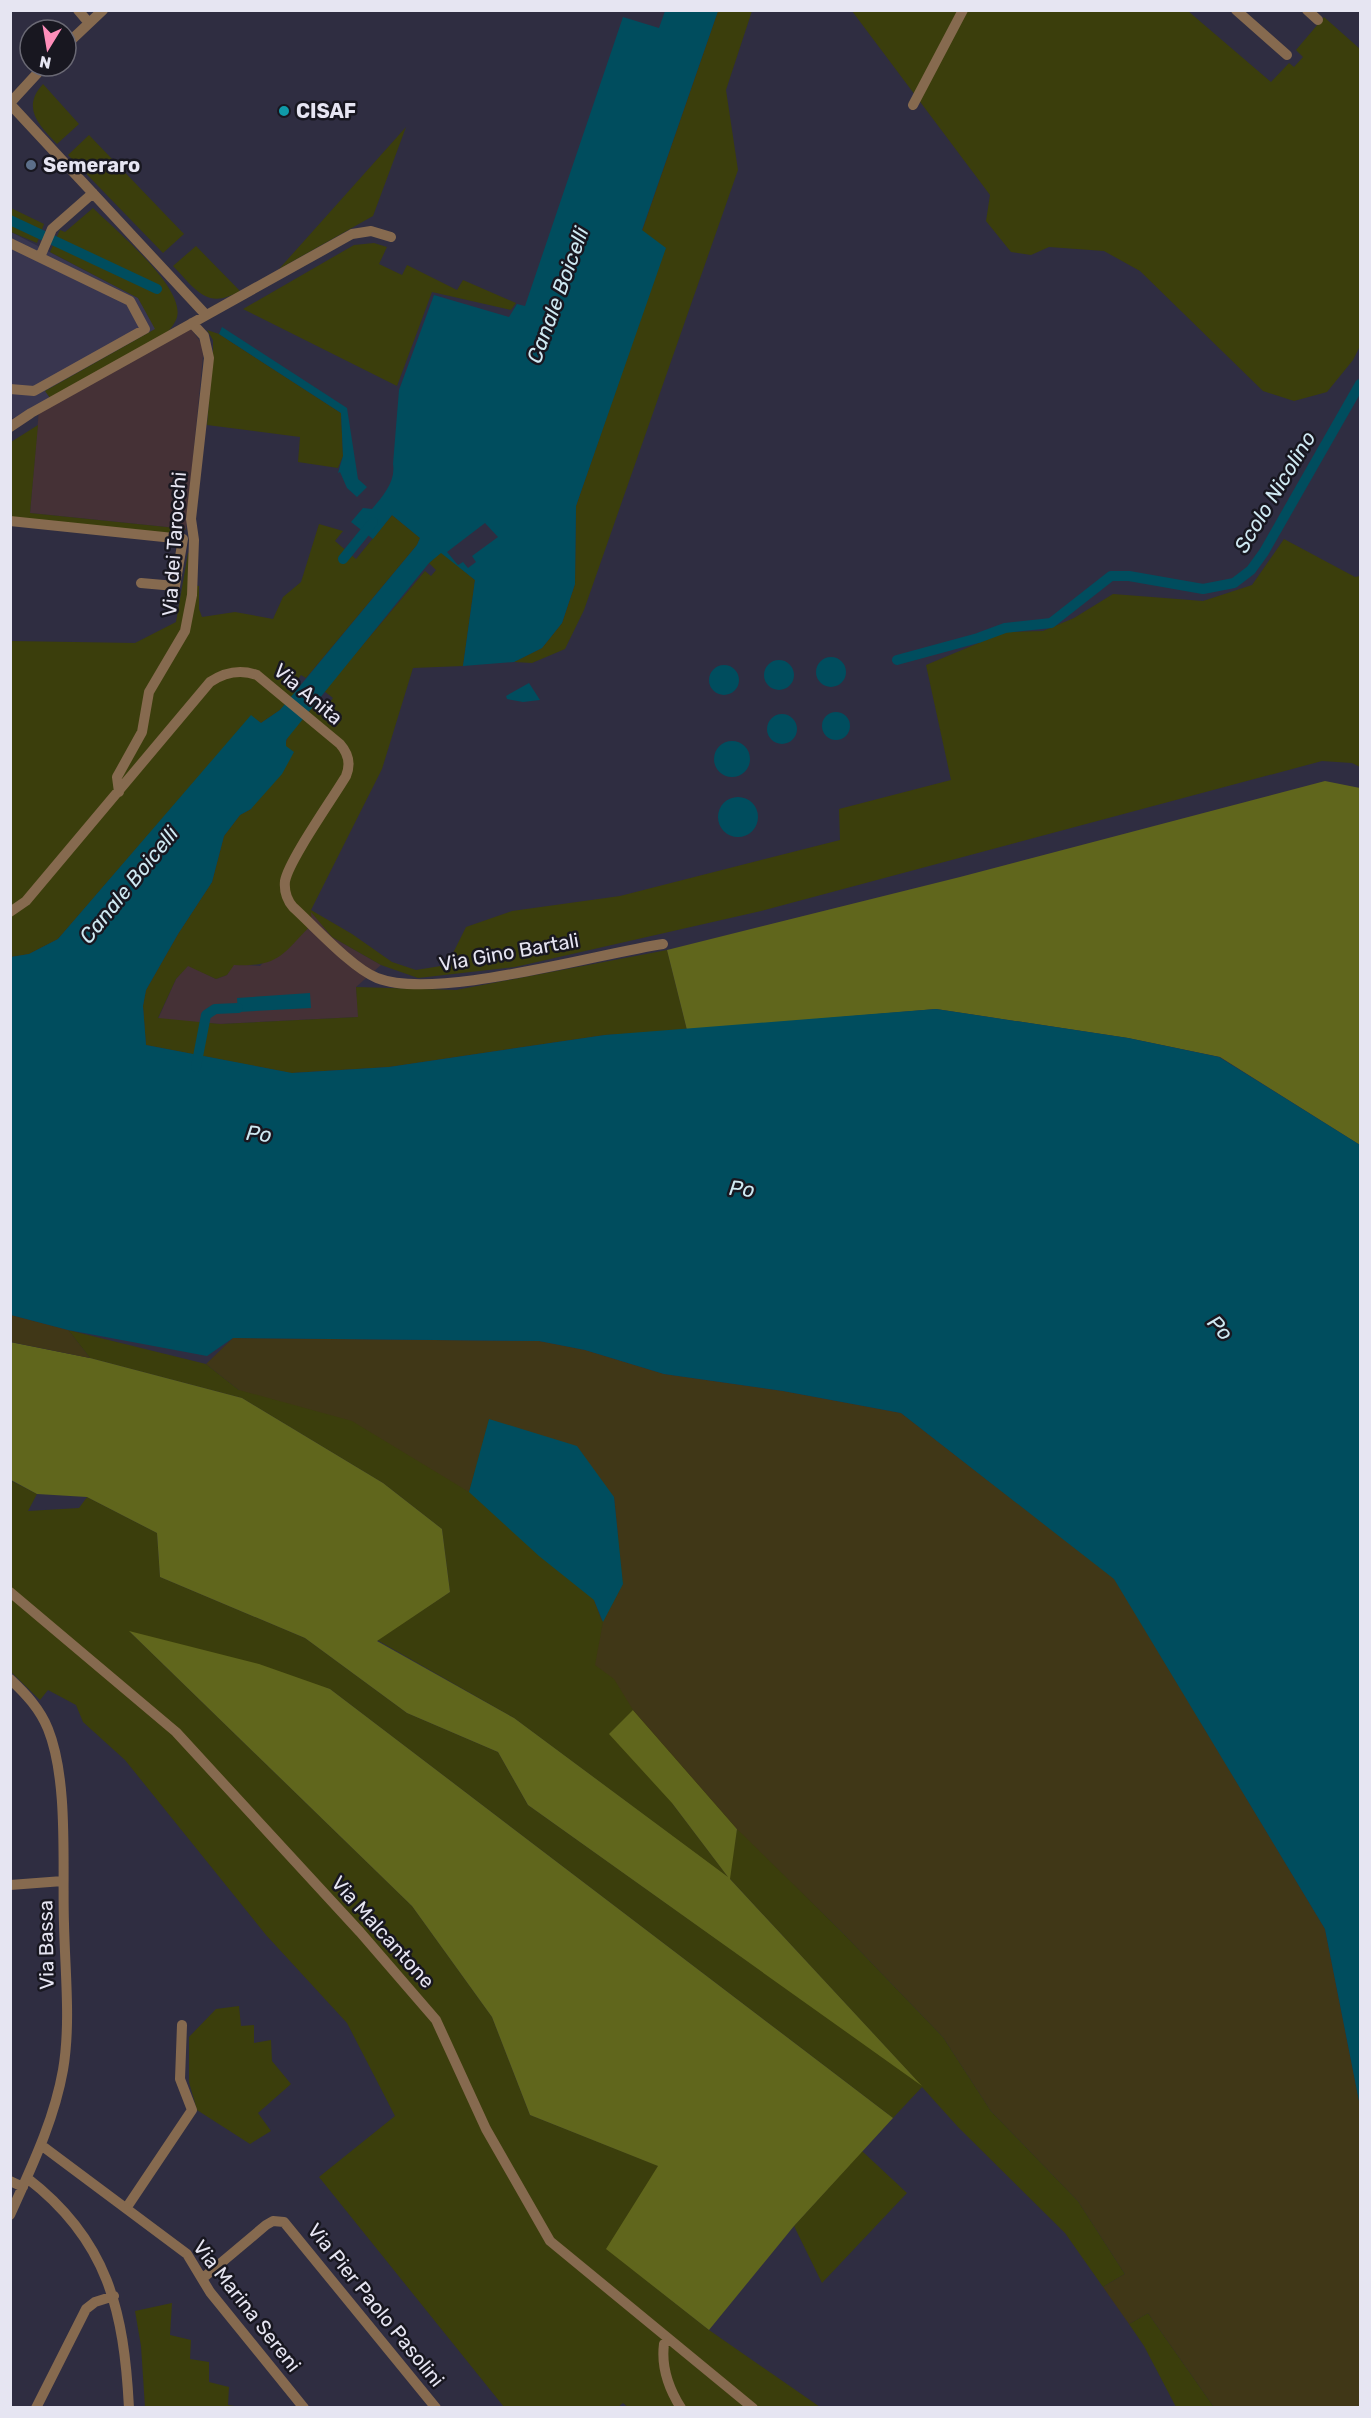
<svg xmlns="http://www.w3.org/2000/svg" width="1371" height="2418" font-family="Rubik,sans-serif">
<style>
.built{fill:#39364f}
.industrial{fill:#453136}
.green{fill:#3b3e0c;fill-rule:evenodd}
.forest{fill:#60661c}
.sand{fill:#403717}
.water{fill:#004d5e}
.pier{fill:#2f2d41}
.lines{fill:none;stroke-linecap:round;stroke-linejoin:round}
.canal{stroke:#004d5e;stroke-width:10}
.minor{stroke:#866a4f;stroke-width:10}
.culture-dot{fill:#0f9aa8;stroke:#181720;stroke-width:2}
.service-dot{fill:#5c6f8a;stroke:#181720;stroke-width:2}
.labels{text-anchor:middle;stroke-width:5;stroke-linejoin:round;paint-order:stroke}
.poi-label{font-size:20px;font-weight:bold;fill:#e6e5f2;stroke:#181720;text-anchor:start}
.street-label{font-size:20px;fill:#e6e5f2;stroke:#181720}
.water-label{font-size:21px;font-style:italic;fill:#cfe9f2;stroke:#181720}
</style>
<rect width="100%" height="100%" fill="#2f2d41"/>
<path class="built" d="M11,232l127,66 18,31 -110,62 4,7 -11,11 -28,10z"/>
<path class="industrial" d="M188,325l14,19 1,12 -17,173 -156,-16 9,-104z
M311,911l21,26 49,28 -25,22 3,30 -139,7 -62,-5 18,-40 12,-14 28,14 11,-4 6,-11 27,2z"/>
<path class="green" d="M718,11h34l-26,79 12,80 -154,440 -19,39 -33,14 -18,-1 28,-14 20,-25 13,-39 1,-78 89,-258 -23,-17z
M852,11h336l83,71 18,-19 5,4 9,-10 -7,-7 28,-33 36,32v297l-7,14 -26,32 -33,9 -31,-10 -123,-120 -36,-20 -55,-4 -18,8 -20,-3 -25,-31 4,-26z
M43,84l36,40 -22,20c-18,-19 -36,-36 -14,-60z
M406,127l-33,89 -94,53z
M89,135l95,99 -21,19 -95,-98z
M11,208l33,16 -7,19 -26,-11z
M93,208c21,21 92,79 84,109 -1,5 -7,12 -10,16l-117,65 -5,-7 110,-62 -17,-31 -88,-46 10,-22 5,2z
M374,243l13,4 -8,17 23,11 5,-10 50,25 6,-10 53,23 -5,7 -79,-18 -35,94 -154,-77 111,-64z
M196,246l44,45c-34,20 -45,-3 -67,-25z
M207,330l12,4 122,79 2,43 -5,12 -40,-6 2,-25 -93,-12 6,-74v-11z
M38,425l-8,88 156,16 -9,6 -166,-17v-76z
M392,515l28,23 -3,7 -111,133 -5,-3 -9,12 5,4 -17,19 -19,13 -10,-7 -193,223 -29,15 -18,3v-316l124,2 41,-21 12,-69h3l-2,32 10,1v23l3,8 33,-5 38,7 10,-22 18,-15 18,-58 24,7 -8,10 21,18z
M1284,539l71,38 5,-1v191l-8,-4 -30,-2 -561,150 -246,56 -97,11 -37,-13 -49,-28 -21,-25 1,12c-30,31 -33,43 -78,41l-7,10 -11,4 -28,-13 -12,13 -18,39 62,6 138,-7 -2,-30 100,3 211,-40 20,80 -82,5 -216,32 -98,6 -145,-28 -3,-39 3,-16 32,-56 34,-52 12,-46 16,-21 11,-6 35,-63c-1,-14 19,-32 28,-43l10,7 9,-12 -9,-7 101,-120 6,5 5,-6 -7,-7 12,-11 34,28 -12,86 -50,2 -31,101 -71,141 41,24 40,28 24,8 31,-5 19,-38 46,-16 108,-15 220,-56 -1,-31 112,-29 -25,-115 79,-33 38,-1 31,-13 39,-24 90,7 49,-16z
M68,1330l138,34 33,26 300,-49 200,489 103,102 101,105 48,74 87,90 47,73 -22,13 -38,-54 -107,-106 -36,-40 -29,31 -563,-429 -200,-57 282,274 80,111 38,98 129,51 -52,83 102,81 111,77 -191,1 -6,-5 -6,5 -113,-1 -185,-230 76,-61 -48,-93 -81,-88 -141,-175 -42,-38 -7,-17 -28,-15 -8,10 -29,-28 -1,-192 27,14 -9,17 51,-3 8,-11 70,36 3,44 145,61 102,75 91,39 30,53 391,278 -189,-204 -216,-161 -137,-78 73,-48 -8,-63 -59,-46 -141,-85 -152,-40zM623,1584l-21,37 -8,-21zM672,1803l65,25 -8,50z
M239,2006l2,20 13,-1v18l17,-3 1,21 19,23 -33,29 13,18 -21,13 -53,-34 -8,-28v-45l27,-28z
M862,2151l45,42 -85,90 -28,-57z
M172,2303l-2,32 21,5 -1,19 19,3v20l20,5 -1,18 13,2h-96l-4,-61 -6,-35z
M1148,2313l66,94h-38l-32,-61 -15,-22z"/>
<path class="forest" d="M1325,781l35,7v357l-140,-88 -92,-19 -192,-29 -249,21 -20,-80 293,-73z
M10,1342l80,16 152,40 141,85 59,46 8,63 -73,49 137,77 214,159 -56,-74 -63,-69 24,-24 104,119 -7,50 192,207 -394,-281 -30,-53 -91,-39 -102,-75 -145,-61 -3,-44 -70,-36 -50,-3 -26,-14z
M129,1631l130,33 71,25 563,429 -99,108 -85,104 -103,-81 52,-83 -128,-51 -38,-98 -80,-111z"/>
<path class="sand" d="M11,1315l57,15 22,28 -79,-16z
M233,1338l306,3 46,9 79,24 119,17 118,22 213,165 211,351 35,177v301h-146l-66,-94 -19,11 -26,-37 22,-13 -47,-73 -87,-90 -48,-74 -101,-105 -105,-103 -104,-119 -19,-31 -19,-14 8,-43 20,-38 -9,-87 -125,-78 -20,73 -117,-71 -113,-31 -33,-26z"/>
<path class="water" d="M665,11h53l-76,219 24,18 -90,258 -1,78 -13,39 -20,25 -28,14 -51,4 12,-86 -34,-27 -12,10 -143,177v6l8,6 -12,22 -31,35 -11,6 -16,21 -12,46 -34,52 -32,56 -3,16 3,39 146,28 97,-6 216,-32 331,-26 192,29 91,19 141,88v961l-35,-177 -211,-350 -213,-166 -118,-22 -119,-17 -79,-24 -46,-9 -306,-3 -26,18 -139,-26 -57,-15v-358l18,-3 29,-15 193,-224 10,8 19,-13 137,-165 3,-7 -28,-23 -19,24 -22,-17 12,-14 9,1c11,-13 24,-28 21,-45l6,-74 35,-95 75,22 8,-13 8,2 98,-289 36,11z
M222,327l125,81 11,71 9,8 -10,10 -10,-9 -7,-16 -2,1 5,-17 -2,-43 -122,-79z
M816 672a15 15 0 1 1 30 0a15 15 0 1 1-30 0Z
M764 675a15 15 0 1 1 30 0a15 15 0 1 1-30 0Z
M709 680a15 15 0 1 1 30 0a15 15 0 1 1-30 0Z
M529,683l11,17 -17,2 -16,-3 -1,-3z
M822 726a14 14 0 1 1 28 0a14 14 0 1 1-28 0Z
M767 729a15 15 0 1 1 30 0a15 15 0 1 1-30 0Z
M714 759a18 18 0 1 1 36 0a18 18 0 1 1-36 0Z
M718 817a20 20 0 1 1 40 0a20 20 0 1 1-40 0Z
M310,993l1,15 -73,4 -1,-14z
M489,1419l88,27 37,51 9,87 -20,38 -9,-22 -55,-44 -70,-64z"/>
<path class="pier" d="M485,523l13,14 -26,19 4,6 -8,6 -5,-6 -5,3 -11,-13z"/>
<g class="lines">
<path class="canal" d="M10,220l147,69
M343,559l30,-37
M897,660l81,-22 27,-10 46,-5 60,-47h18l74,13 31,-6 17,-13 13,-18 96,-168
M196,1067l10,-52 9,-6 23,-1"/>
<path class="minor" d="M78,10l11,13
M1236,10l51,45
M1307,10l11,10
M66,45l37,-35
M10,103l34,-37
M10,104l196,211
M913,105l50,-95
M10,243l120,58 15,28 -111,62 -24,-2
M40,257l12,-28 41,-36
M10,427l21,-14 321,-179 19,-3 20,6
M10,521l173,18 -8,47 -34,-3
M119,792l-2,-15 25,-45 7,-40 36,-61 7,-36 2,-55 -3,-21 18,-161 -5,-22 -12,-13
M10,912l16,-11 184,-219c15,-10 30,-13 47,-7l83,69c8,9 11,20 6,32 -13,22 -57,84 -61,105 -1,10 2,19 8,26 22,20 59,61 84,71 58,23 219,-24 286,-34
M10,1592l166,140 184,200 76,88 50,109 64,112 203,167
M10,1679c16,15 30,30 38,50 21,52 14,139 16,195 1,48 7,99 -1,146 -9,51 -32,98 -53,145
M10,1885l53,-4
M41,2145l146,109 23,38 94,116
M27,2178c81,62 97,133 102,230
M10,2181l13,6
M127,2207l65,-97 -12,-31 2,-54
M203,2278l63,-53 7,-4 11,1 152,186
M668,2340l-4,4c-3,23 5,45 17,64
M36,2408l50,-99 9,-7 19,-6"/>
</g>
<circle class="culture-dot" cx="284" cy="111" r="6"/>
<circle class="service-dot" cx="31" cy="165" r="6"/>
<g class="labels">
<g class="poi-label">
<text x="296" y="118">CISAF</text>
<text x="43" y="172">Semeraro</text>
</g>
<g class="street-label">
<text transform="translate(174 544) rotate(-86)" y="7">Via dei Tarocchi</text>
<text transform="translate(308 694) rotate(40)" y="7">Via Anita</text>
<text transform="translate(509 952) rotate(-10)" y="7">Via Gino Bartali</text>
<text transform="translate(383 1932) rotate(48)" y="7">Via Malcantone</text>
<text transform="translate(46 1945) rotate(-91)" y="7">Via Bassa</text>
<text transform="translate(376 2305) rotate(51)" y="7">Via Pier Paolo Pasolini</text>
<text transform="translate(247 2306) rotate(52)" y="7">Via Marina Sereni</text>
</g>
<g class="water-label">
<text transform="translate(558 295) rotate(-70)" y="7">Canale Boicelli</text>
<text transform="translate(1275 492) rotate(-59)" y="7">Scolo Nicolino</text>
<text transform="translate(129 885) rotate(-51)" y="7">Canale Boicelli</text>
<text transform="translate(259 1134) rotate(6)" y="7">Po</text>
<text transform="translate(742 1189) rotate(6)" y="7">Po</text>
<text transform="translate(1220 1328) rotate(47)" y="7">Po</text>
</g>
</g>
<rect width="1371" height="2418" fill="none" stroke="#e6e5f2" stroke-width="24"/>
<g transform="translate(48 48) rotate(191)"><circle r="28" fill="#181720" stroke="#6a6974" stroke-width="1.5"/>
<path d="M0-4.5L10 22L0 15L-10 22Z" fill="#ff8eba"/>
<text y="-9" font-size="16" font-weight="bold" text-anchor="middle" fill="#e6e5f2">N</text>
</g>
</svg>
